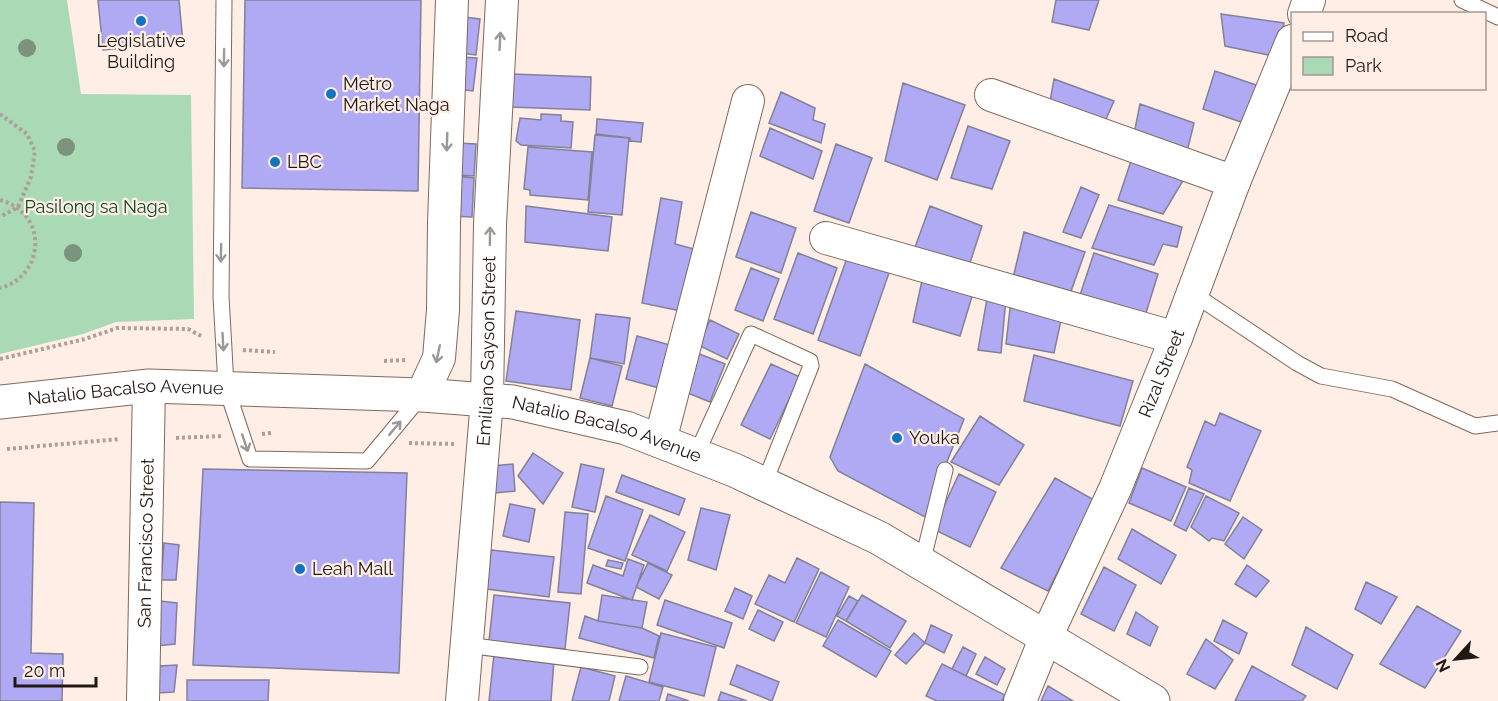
<svg xmlns="http://www.w3.org/2000/svg" width="1498" height="701" font-family="Raleway,sans-serif">
<style>
.green{fill:#a9dab5}
.building{fill:#b0aaf5;stroke:#828198;stroke-width:1.5}
.lines{fill:none;stroke-linecap:round;stroke-linejoin:round}
.service-casing{stroke:#7f695d;stroke-width:17}
.minor-casing{stroke:#7f695d;stroke-width:34}
.trunk-casing{stroke:#7f695d;stroke-width:35}
.path{stroke:#ac9f97;stroke-width:4;stroke-dasharray:3 3;stroke-linecap:butt}
.service{stroke:#fff;stroke-width:15}
.minor{stroke:#fff;stroke-width:32}
.trunk{stroke:#fff;stroke-width:33}
.tree{fill:#7b927c}
.oneway{stroke:#9c9895}
.poi-dot{fill:#1373bf;stroke:#feeee5;stroke-width:2}
.labels{text-anchor:middle;stroke-width:4.5;stroke-linejoin:round;paint-order:stroke}
.poi-label{font-size:18px;fill:#221914;stroke:#feeee5;text-anchor:start}
.park-label{font-size:18px;fill:#0f4726;stroke:#feeee5}
.street-label{font-size:18px;fill:#221914;stroke:#feeee5}
</style>
<rect width="100%" height="100%" fill="#feeee5"/>
<path class="green" d="M0,0h67l14,94 110,1 3,224 -78,3 -33,12 -83,20z"/>
<path class="building" d="M98,0h81l4,43 -80,7z
M245,0h176l-3,191 -176,-3z
M1056,0h43l-10,30 -37,-8z
M1221,14l63,9 -6,34 -53,-11z
M464,17l16,2 -4,36 -16,-2z
M460,57l17,1 -4,33 -16,-2z
M1215,71l44,15 -18,36 -38,-13z
M512,74l79,3 -1,33 -79,-3z
M1054,79l60,22 -11,25 -54,-19z
M903,83l62,22 -28,75 -52,-19z
M781,92l34,16 -2,12 12,4 -4,19 -52,-20z
M1140,104l54,19 -8,33 -53,-17z
M541,114l20,1v6l12,1 -2,26 -50,-3 -5,-4 4,-23 21,2z
M597,119l46,4 -2,19 -11,-1v-3l-34,-4z
M968,126l42,15 -18,48 -41,-11z
M770,128l52,23 -9,28 -53,-23z
M595,135l34,3 -7,77 -34,-3z
M456,143l20,1 -2,32 -20,-1z
M836,144l36,14 -23,65 -35,-12z
M528,147l64,5 -4,48 -58,-5v-5l-6,-1z
M1131,161l53,18 -21,35 -45,-14z
M453,176l21,2 -2,39 -21,-1z
M1081,187l18,8 -18,43 -18,-6z
M661,198l21,4 -7,42 23,6 -12,62 -44,-9z
M1109,205l73,22 -5,20 -14,-3 -9,21 -62,-17z
M526,206l86,11 -4,34 -83,-9z
M930,206l52,20 -14,43 -54,-19z
M751,212l45,16 -15,45 -45,-16z
M1024,232l61,20 -15,42 -57,-16z
M798,253l39,15 -24,66 -39,-15z
M1094,253l64,21 -13,42 -65,-21z
M847,258l42,15 -29,83 -42,-16z
M751,268l28,11 -16,42 -28,-11z
M923,276l51,14 -14,46 -47,-14z
M988,293l18,5 -5,55 -23,-3z
M1011,300l52,11 -9,42 -48,-9z
M516,311l64,9 -9,70 -65,-9z
M596,314l34,4 -6,46 -34,-6z
M710,320l29,14 -12,25 -29,-14z
M637,336l44,12 -11,43 -44,-12z
M697,353l28,11 -15,38 -27,-11z
M1034,355l99,26 -13,45 -96,-25z
M590,358l32,8 -10,40 -32,-8z
M771,364l29,13 -30,62 -29,-14z
M865,364l99,55 -39,98 -87,-46 -8,-14z
M1220,413l41,18 -31,70 -41,-18 3,-13 -5,-3 18,-46 10,5z
M980,416l44,29 -25,40 -48,-23z
M533,453l30,20 -20,31 -25,-28z
M513,464l2,27 -20,2 -3,-27z
M581,464l23,5 -9,43 -23,-5z
M1142,468l44,19 -15,34 -42,-18z
M203,469l204,4 -8,200 -206,-8z
M959,474l37,18 -26,55 -37,-18z
M622,475l63,24 -6,16 -63,-23z
M1055,478l39,22 -46,91 -47,-23z
M1189,488l15,6 -18,37 -12,-6z
M606,496l37,14 -18,51 -37,-13z
M1206,496l33,17 -15,28 -12,-3 -3,3 -18,-14z
M0,502l34,1 -3,150 32,1 -1,47h-62z
M510,504l25,5 -6,33 -26,-6z
M701,508l29,7 -14,55 -28,-10z
M565,512l23,2 -7,80 -23,-2z
M650,515l35,17 -18,39 -35,-16z
M1243,517l19,13 -18,29 -19,-15z
M1132,529l44,26 -15,29 -43,-25z
M164,543l15,2 -3,35h-15z
M491,550l63,7 -5,40 -62,-8z
M797,558l22,11 -25,53 -39,-18 14,-29 16,8z
M628,559l16,6 -12,35 -45,-17 6,-18 30,11z
M608,560l15,3 -2,6 -15,-3z
M648,563l24,12 -13,24 -23,-12z
M1247,565l22,16 -13,16 -21,-13z
M1104,567l32,18 -22,46 -33,-17z
M821,572l28,15 -23,50 -30,-14z
M1366,582l31,15 -16,27 -26,-15z
M735,588l17,8 -9,23 -18,-8z
M494,595l76,8 -5,46 -76,-8z
M602,595l45,7 -5,26 -44,-7z
M862,595l44,26 -16,27 -44,-27z
M849,596l9,5 -12,20 -9,-5z
M665,600l67,23 -8,25 -67,-23z
M160,601l17,2 -2,41 -19,2z
M1417,606l44,25 -36,57 -45,-24z
M758,610l25,12 -9,19 -25,-12z
M1136,612l22,15 -8,19 -23,-12z
M585,616l13,5 44,7 17,8 -5,22 -75,-20z
M838,620l53,31 -15,26 -53,-31z
M1223,620l24,13 -8,21 -25,-13z
M931,625l21,10 -8,18 -19,-10z
M1306,627l47,28 -16,34 -45,-24z
M661,633l55,14 -12,49 -55,-14z
M914,633l11,10 -19,21 -11,-9z
M1206,639l27,21 -18,29 -28,-15z
M963,647l13,7 -10,22 -14,-7z
M494,654l60,6 -3,41h-62z
M985,657l20,12 -8,16 -21,-11z
M942,664l63,31 -3,6h-65l-11,-5z
M177,665l-3,27 -17,1 2,-27z
M737,665l42,17 -7,19 -42,-17z
M1252,666l54,30 -4,5h-67z
M581,667l34,9 -6,25h-37z
M626,676l37,11 -4,14h-40z
M187,680h82l-1,21h-81z
M1048,686l25,15h-32z
M721,692l26,9h-29z
M668,694l21,7h-23z"/>
<g class="lines">
<g class="service-casing">
<path id="service" d="M224,0l-3,297 3,52 2,38 24,72 117,2 55,-66
M1462,0l36,17
M1192,293l105,70 24,13 71,13 83,37 23,-3
M696,455l55,-121 59,27 1,5 -47,118
M922,563l23,-93
M466,645l174,22"/>
</g>
<g class="minor-casing">
<g id="minor">
<path d="M1304,14l5,-14"/>
<path d="M991,95l243,87"/>
<path d="M826,238l350,100"/>
<path d="M422,395l17,-37 4,-48 1,-87 8,-223"/>
<path d="M660,441l88,-340"/>
<path id="s1" d="M143,701l6,-315"/>
<path id="s2" d="M462,701l25,-301 3,-176 12,-224"/>
<path id="s3" d="M1020,701l26,-64 69,-148 61,-151 58,-156 58,-141"/>
</g>
</g>
<g class="trunk-casing">
<g id="trunk">
<path id="s4" d="M0,402l149,-16 273,9 91,7 113,26 108,42 145,68 274,163"/>
</g>
</g>
<path class="path" d="M0,114l27,20 8,17 -4,26 -13,30 -18,10
M0,200c50,14 44,77 0,88
M243,350l32,2
M0,359l85,-20 32,-11 71,1 15,8
M384,361l22,-1
M262,434l9,-1
M176,438l46,-2
M409,443l47,1
M7,449l113,-10"/>
<use href="#service" class="service"/>
<use href="#minor" class="minor"/>
<use href="#trunk" class="trunk"/>
</g>
<g class="tree">
<circle cx="27" cy="48" r="9"/>
<circle cx="66" cy="147" r="9"/>
<circle cx="73" cy="253" r="9"/>
</g>
<defs><path id="oneway-shaft" d="M-6 0H5M1.5-3L5.5 0L1.5 3" fill="none" stroke-width="1.6" stroke-linecap="round" stroke-linejoin="round" transform="scale(1.5)"/></defs>
<g class="oneway">
<use href="#oneway-shaft" transform="translate(500 41) rotate(-87)"/>
<use href="#oneway-shaft" transform="translate(224 58) rotate(91)"/>
<use href="#oneway-shaft" transform="translate(447 142) rotate(92)"/>
<use href="#oneway-shaft" transform="translate(490 236) rotate(-89)"/>
<use href="#oneway-shaft" transform="translate(221 253) rotate(91)"/>
<use href="#oneway-shaft" transform="translate(223 342) rotate(87)"/>
<use href="#oneway-shaft" transform="translate(438 354) rotate(102)"/>
<use href="#oneway-shaft" transform="translate(395 428) rotate(-50)"/>
<use href="#oneway-shaft" transform="translate(245 443) rotate(72)"/>
</g>
<g class="poi-dot">
<circle cx="141" cy="21" r="6"/>
<circle cx="331" cy="94" r="6"/>
<circle cx="275" cy="162" r="6"/>
<circle cx="897" cy="438" r="6"/>
<circle cx="300" cy="569" r="6"/>
</g>
<g class="labels">
<g class="poi-label">
<text x="141" y="47" text-anchor="middle">Legislative<tspan x="141" dy="21">Building</tspan></text>
<text x="343" y="90">Metro<tspan x="343" dy="21">Market Naga</tspan></text>
<text x="287" y="168">LBC</text>
<text x="909" y="444">Youka</text>
<text x="312" y="575">Leah Mall</text>
</g>
<g class="park-label">
<text x="96" y="213">Pasilong sa Naga</text>
</g>
<g class="street-label">
<text dy="6" stroke="none"><textPath href="#s2" startOffset="351">Emiliano Sayson Street</textPath></text>
<text dy="6" stroke="none"><textPath href="#s3" startOffset="357">Rizal Street</textPath></text>
<text dy="6" stroke="none"><textPath href="#s4" startOffset="126">Natalio Bacalso Avenue</textPath></text>
<text dy="6" stroke="none"><textPath href="#s4" startOffset="612">Natalio Bacalso Avenue</textPath></text>
<text dy="6" stroke="none"><textPath href="#s1" startOffset="158">San Francisco Street</textPath></text>
</g>
</g>
<rect x="1291" y="12" width="195" height="78" fill="#feeee5" stroke="#a69991" stroke-width="1.5"/>
<rect x="1303" y="32" width="30" height="9" fill="#ffffff" stroke="#a69991" stroke-width="1.5"/>
<text x="1345" y="42" font-size="18" fill="#221914">Road</text>
<rect x="1303" y="57" width="30" height="18" fill="#a9dab5" stroke="#a69991" stroke-width="1.5"/>
<text x="1345" y="72" font-size="18" fill="#221914">Park</text>
<g transform="translate(1456 659) rotate(243)" stroke="#feeee5" stroke-width="4.5" paint-order="stroke">
<path d="M0-4.5L10 22L0 15L-10 22Z" fill="#221914"/>
<text y="-9" font-size="16" font-weight="bold" text-anchor="middle" fill="#221914">N</text>
</g>
<path d="M15 677v9h81v-9" fill="none" stroke="#221914" stroke-width="3"/>
<text x="24" y="677" font-size="18" fill="#221914" stroke="#feeee5" stroke-width="4.5" paint-order="stroke">20 m</text>
</svg>
